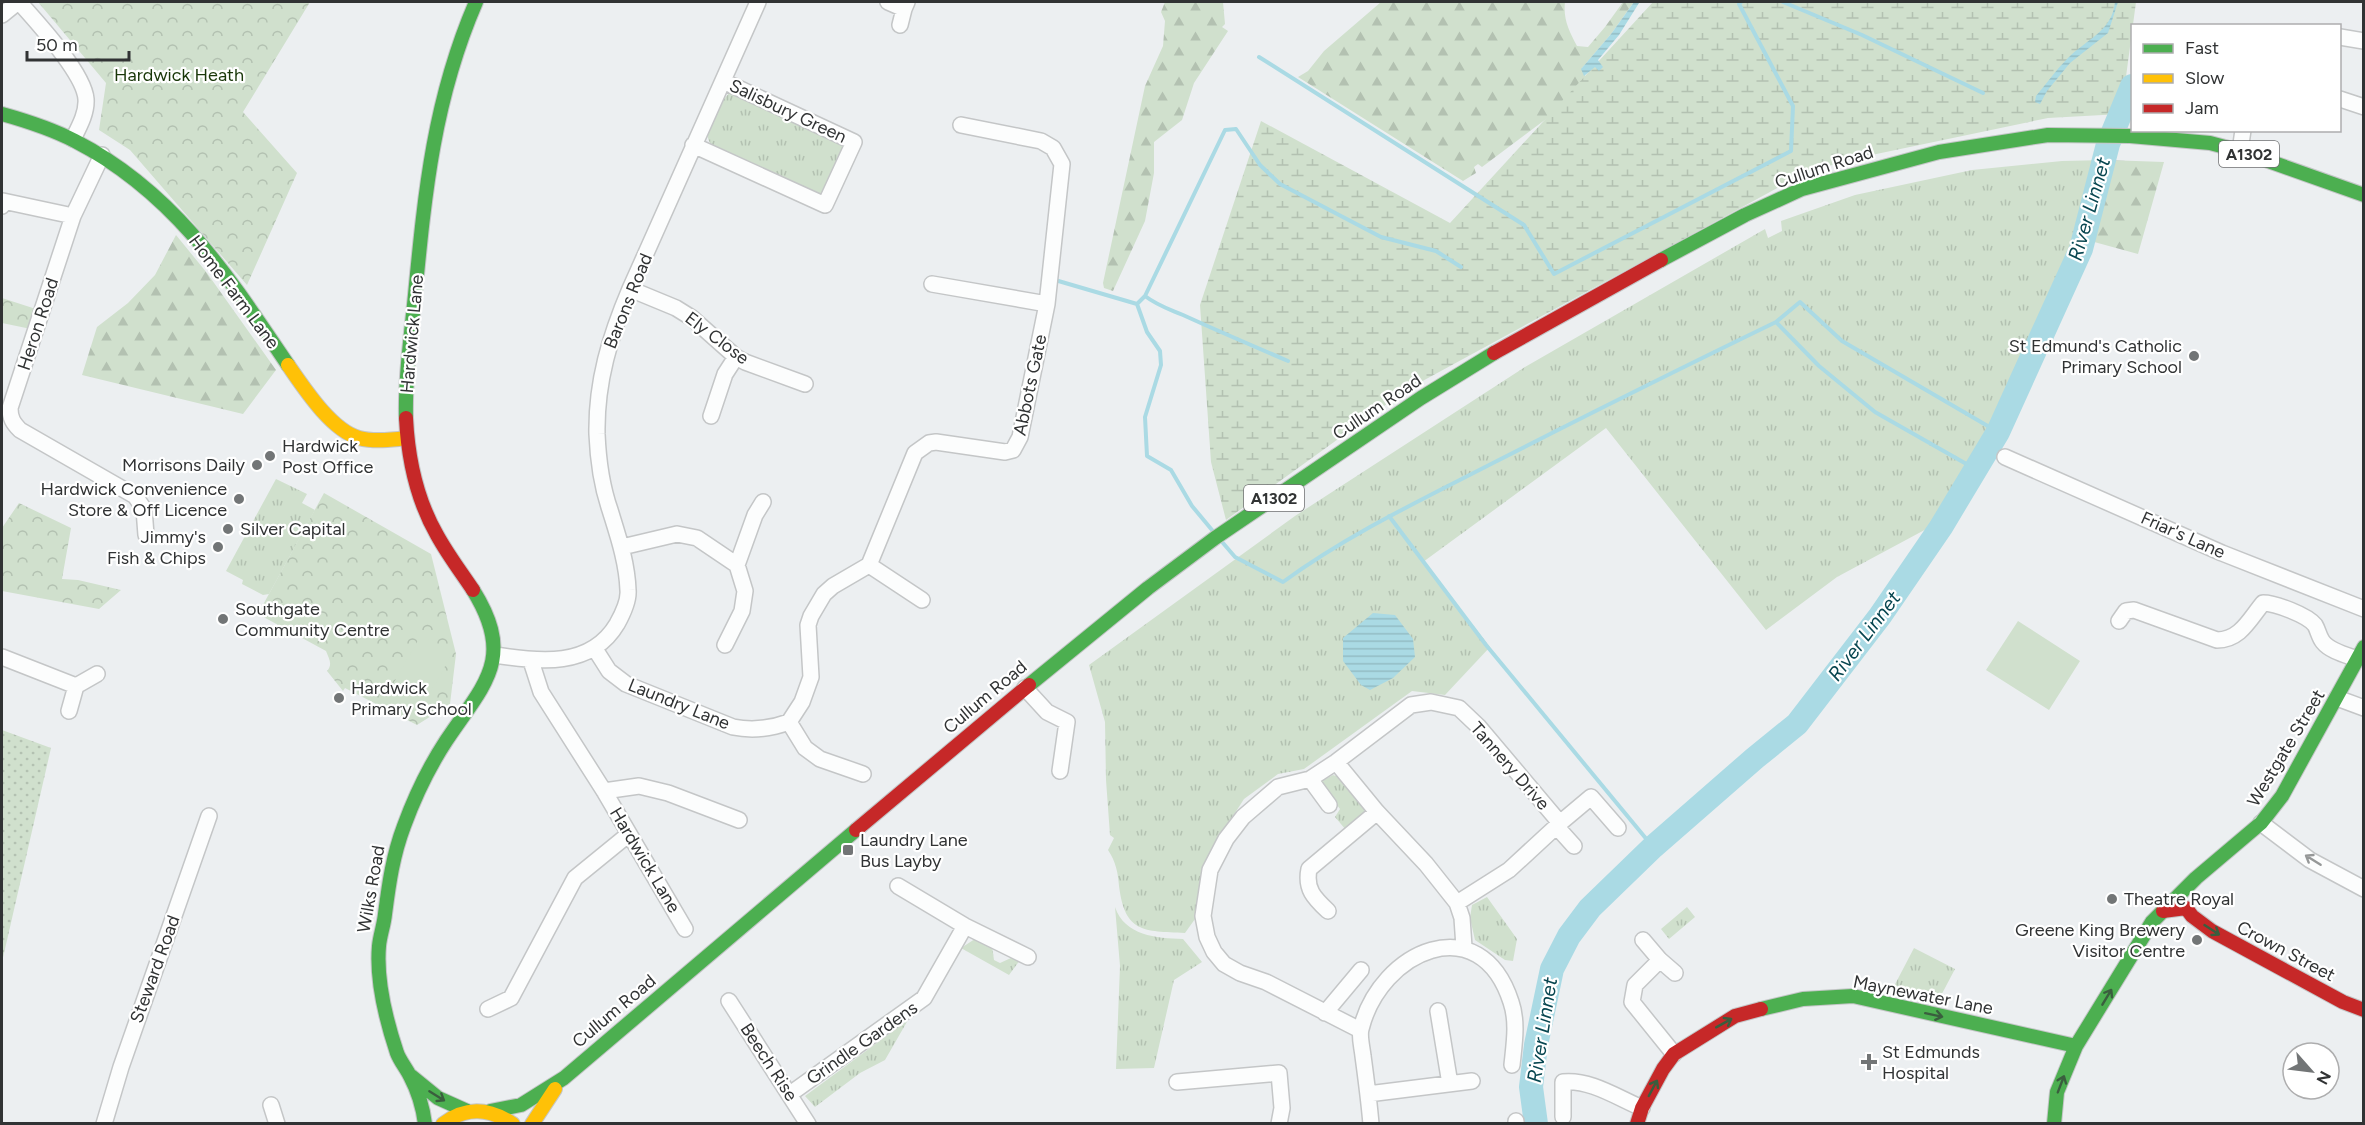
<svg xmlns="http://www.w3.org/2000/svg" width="2365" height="1125" font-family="Figtree,sans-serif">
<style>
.grass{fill:url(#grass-tufts)}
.forest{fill:url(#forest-firs)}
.wetland{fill:url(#wetland-marsh)}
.park{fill:url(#park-crowns)}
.garden{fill:url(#garden-dots)}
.pitch{fill:#d0e0cd}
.water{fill:url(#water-rules)}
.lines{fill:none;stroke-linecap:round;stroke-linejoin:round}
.stream{stroke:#aadae4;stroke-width:4}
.river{stroke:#aadae4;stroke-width:24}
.street-casing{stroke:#c4c6c7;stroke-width:18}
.fast-casing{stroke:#c4c6c7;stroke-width:16}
.slow-casing{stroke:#c4c6c7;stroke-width:16}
.jam-casing{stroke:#c4c6c7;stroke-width:16}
.street{stroke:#fcfdfd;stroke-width:15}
.fast{stroke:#4caf50;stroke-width:14}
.slow{stroke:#ffc107;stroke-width:14}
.jam{stroke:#c62828;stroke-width:14}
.oneway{stroke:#969898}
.oneway2{stroke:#3a5e3e}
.poi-dot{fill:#727576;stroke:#fff;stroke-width:2}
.labels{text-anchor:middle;stroke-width:4.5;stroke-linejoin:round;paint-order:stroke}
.shield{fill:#fff;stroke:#6f7071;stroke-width:1.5}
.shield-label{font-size:16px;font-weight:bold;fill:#313334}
.park-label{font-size:18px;fill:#193709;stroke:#fff}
.street-label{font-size:18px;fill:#313334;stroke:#fff}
.poi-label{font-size:18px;fill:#313334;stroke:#fff;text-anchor:start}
.water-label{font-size:20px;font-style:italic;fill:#074650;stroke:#fff}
</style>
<defs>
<pattern id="grass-tufts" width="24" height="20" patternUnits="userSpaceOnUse" patternTransform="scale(1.5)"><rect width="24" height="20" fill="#d0e0cd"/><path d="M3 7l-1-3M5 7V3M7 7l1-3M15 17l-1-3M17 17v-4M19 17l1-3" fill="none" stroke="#b3c1b1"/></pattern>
<pattern id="forest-firs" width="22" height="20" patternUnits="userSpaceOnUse" patternTransform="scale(1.5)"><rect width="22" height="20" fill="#d0e0cd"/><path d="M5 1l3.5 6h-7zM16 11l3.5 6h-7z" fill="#b3c1b1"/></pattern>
<pattern id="wetland-marsh" width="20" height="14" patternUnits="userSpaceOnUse" patternTransform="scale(1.5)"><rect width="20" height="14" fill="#d0e0cd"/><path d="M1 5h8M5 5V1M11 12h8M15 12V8" fill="none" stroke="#b3c1b1"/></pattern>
<pattern id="park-crowns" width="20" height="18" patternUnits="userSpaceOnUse" patternTransform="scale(1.5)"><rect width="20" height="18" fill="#d0e0cd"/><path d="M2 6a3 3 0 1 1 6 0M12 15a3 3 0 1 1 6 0" fill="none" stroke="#b3c1b1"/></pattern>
<pattern id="garden-dots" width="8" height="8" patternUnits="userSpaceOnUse" patternTransform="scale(1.5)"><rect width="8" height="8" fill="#d0e0cd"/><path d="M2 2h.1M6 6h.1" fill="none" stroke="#b3c1b1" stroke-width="1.8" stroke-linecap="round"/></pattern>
<pattern id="water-rules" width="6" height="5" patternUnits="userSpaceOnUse" patternTransform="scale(1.5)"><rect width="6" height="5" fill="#aadae4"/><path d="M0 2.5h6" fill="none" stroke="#93bcc4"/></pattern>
</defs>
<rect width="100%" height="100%" fill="#eceff1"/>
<path class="grass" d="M730,93h6l103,48 7,8 -22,47 -8,1 -99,-47c-4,-4 -8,-7 -9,-12 -2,-11 14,-40 22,-45z
M2107,160l-62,157 -61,122 -52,87 -95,51 -71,53 -160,-202 -183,134 67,85 -45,48 -33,-4 -108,78 -26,5 -34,25 -31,48 -13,65 -15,21c-42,-2 -60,0 -66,-47 -1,-13 -3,-24 -11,-36l6,-12 -4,-3 -4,-55 -1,-58 -16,-57 206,-149 230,-149 240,-138 3,9 14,-7 -1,-10 74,-26 117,-25 90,-9z
M276,479l31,15 -5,9 13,7 -46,84 -6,1 -21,-11 1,-4 -17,-9z
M1333,775l9,3 23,25 -1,12 -18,15 -11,-13 5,-8 -20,-27z
M1487,897l30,42 -4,22 -8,-1 -30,-20 -5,-22 2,-13z
M1115,907c10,29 41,31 68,32l19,23 -28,18 -20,88 -38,1 4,-103z
M1687,907l8,10 -26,22 -8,-10z
M978,937l14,9 2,14 6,3 11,-5 9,2 -11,15 -48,-27z
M1914,948l41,21 -19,36 -45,-13z
M908,1020l-23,40 -25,13 -45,34 -10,-11z"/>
<path class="forest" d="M1165,2h58l2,22 -3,3 6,4 -34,52 -12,37 -28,22v31l-9,48 -32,70 -9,-3 -1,-5 42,-197 18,-40 2,-25 -4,-9z
M1381,2h184c-2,17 4,29 12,44l11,1 17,-20 18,-25h11l-23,32 -29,34 6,16 -7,9 -99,74 -4,-3 -4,3 2,6 -13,8 -165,-104 10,-6 16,-20z
M2107,160l57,2 -26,92 -62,-17z
M176,235l31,38 69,97 -33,44 -161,-39 15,-48 31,-24 27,-28z"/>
<path class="wetland" d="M1653,2h483l-15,112 -73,4 -205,43 -49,18 -388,211 -180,130 -15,-58 -11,-157 61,-184 189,102z"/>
<path class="park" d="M38,2h272l-67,110 54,61 -50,112 -117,-135 -31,-20 7,-47z
M2,298l40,13 -11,18 -29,-6z
M324,493l107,61 25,100 -6,50 -33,21 -72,-37 -2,3 -16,-20c6,-7 2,-12 -1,-20l-68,-37z
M19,503l52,25 -9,51 16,1 43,10 -22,19 -97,-18v-63z"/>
<path class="garden" d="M2,730l49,18 -49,214z"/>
<path class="pitch" d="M2018,621l62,40 -31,49 -63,-40z
M421,635l32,17 -37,66 -32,-18z"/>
<path class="water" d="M1634,2l5,1 -20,32 -21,25 5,7 -4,4 -4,-4 -11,9 -3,-7 30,-35z
M2115,2h3l-10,31 -38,30 -23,28 -7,13 -5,-2 1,-6c11,-13 20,-26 31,-37 19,-20 45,-27 48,-57z
M1373,613l22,2 18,24 2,18 -22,21 -23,12 -9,-5 -18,-24v-23z"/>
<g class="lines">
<path class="stream" d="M1783,2l79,33 121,58
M1259,57l265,168 30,49 237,-123 2,-45 -54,-102 2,-2
M1055,280l82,24
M1145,296c13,10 24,13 38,19 35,16 70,31 105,46
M1776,322l43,44 56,46 102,58
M1389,516l97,129 167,202
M1212,530l-20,-24 -21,-36 -24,-14 -2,-39 16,-52 -1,-14 -13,-19 -10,-28 8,-8 80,-166 11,-1 24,36 20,19 101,53 55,14 25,16
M1223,543l12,14 48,25c66,-48 138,-82 210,-119 94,-48 188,-95 283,-141l24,-20 42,39 156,91"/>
<path class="river" d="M1536,1124l-5,-37 5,-42 16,-76 17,-33 21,-28 63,-61 102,-89 42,-34 83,-108 61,-89 57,-95 83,-183 27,-105 24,-58"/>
<g class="street-casing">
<path id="street" d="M19,2c18,20 65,71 67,97 1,14 -7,28 -13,40
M888,2l16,7 3,-7
M2,15l16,-13
M900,25l4,-16
M2340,37l24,4
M2340,99l24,8
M693,145l132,60 29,-63 -131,-61
M2240,151l3,-21
M102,155l-29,61 -63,192c0,10 3,15 10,22l115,66 9,13 2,26
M2,206l1,-5 70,15
M932,284l115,20
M630,289l46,19 16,10 44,39 9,5 60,22
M711,416l14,-42 11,-17
M2005,457l217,96 142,56
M622,547l55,-13 20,4 40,27 8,26 -3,20 -17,34
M737,565l18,-50 8,-13
M869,565l53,35
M2119,621l7,-10 8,-1 83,30c23,0 32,-20 46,-37 12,0 44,12 52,22 3,5 4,12 8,17 7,9 23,13 34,17
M595,649l14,22 17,13 107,43c20,4 37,2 56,-5l16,26 15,11 43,15
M495,655c44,7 96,13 122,-31 5,-9 12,-24 11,-34 -1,-28 -10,-54 -18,-80 -8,-23 -12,-52 -13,-76 -1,-52 13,-98 33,-145l128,-287
M2,657l74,29
M531,661l10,31 63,99 81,138
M1025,688l22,24 20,10 -7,49
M2337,698l27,10
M69,711l7,-25 21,-12
M789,722l13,-20 9,-25 -3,-52 3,-9 13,-22 9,-8 36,-21 46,-112 14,-10 7,-1 69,10 8,-2 7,-13 27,-133 15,-140 -9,-16 -12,-7 -80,-16
M1336,762l41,50 49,52 31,39 5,15 2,29
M1310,779l19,26
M604,791l35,-5 29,7 71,27
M2261,823l49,37 54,29
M1556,826l18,20
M898,886l67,40 63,31
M1457,903l52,-33 51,-47 31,-26 27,31
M1328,911c-14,-13 -23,-22 -19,-42l68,-57
M1643,940l17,20 15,13
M1660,960l-25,25 -3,17 42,52
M729,1001l79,123
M488,1009l23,-11 64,-120 54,-44
M1438,1011l12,73
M1325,1013l36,-43
M1360,1030l-94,-48 -26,-9 -16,-9 -10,-12 -7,-15 -4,-21 7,-46 16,-31 17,-22 35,-30 32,-8 26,-17 75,-57 20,-3 28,6 20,19 81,96
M1177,1082l102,-9 3,35 -3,16
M790,1094l134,-96 41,-72
M1368,1094l104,-13
M271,1105l6,19
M1563,1117v-35c27,-3 55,16 79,26
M1516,1121v3
M104,1124l17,-57 88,-251
M1371,1124c-2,-23 -5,-46 -8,-68 -1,-9 -4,-20 -2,-27 19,-78 119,-123 150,-27 7,20 3,43 1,63"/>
</g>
<g class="fast-casing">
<path id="fast" d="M2,114c25,7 50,15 73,27 99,51 153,135 213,224
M1661,260l84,-45 57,-26 137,-37 109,-17 82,1 80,7 30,8 124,44
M406,418c-1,-41 5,-82 9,-123 10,-104 19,-196 61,-293
M1029,685l119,-97 67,-50 206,-140 73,-45
M1761,1009l42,-10 50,-3 223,50
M411,1076l27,22 29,13
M490,1111l31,-6 43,-27 292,-248
M425,1124c-2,-16 -7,-33 -15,-48 -4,-8 -10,-15 -13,-23 -11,-33 -21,-73 -18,-107 1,-11 5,-21 6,-32 4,-31 8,-59 19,-88 11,-30 25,-59 42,-85 38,-57 70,-82 27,-151
M2054,1124l3,-32 19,-46 76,-124 44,-44 65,-55 21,-27 82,-149"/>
</g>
<g class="slow-casing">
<path id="slow" d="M288,365c16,23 43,65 71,73 15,4 32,2 47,0
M443,1124c23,-18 46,-16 70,0
M532,1124l23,-35"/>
</g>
<g class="jam-casing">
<path id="jam" d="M1494,353l167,-93
M406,418c2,40 11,82 31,117 11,20 24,37 36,55
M856,830l173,-145
M2163,911l23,-3 6,8 20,15 131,71 21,8
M1637,1124l5,-16 21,-39 11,-15 61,-38 26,-7"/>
</g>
<use href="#street" class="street"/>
<use href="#fast" class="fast"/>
<use href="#slow" class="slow"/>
<use href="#jam" class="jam"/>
</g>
<defs><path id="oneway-shaft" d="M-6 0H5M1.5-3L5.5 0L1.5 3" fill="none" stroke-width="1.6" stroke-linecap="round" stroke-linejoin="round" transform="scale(1.5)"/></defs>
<use class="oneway" href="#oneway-shaft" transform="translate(2313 860) rotate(-148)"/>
<g class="oneway2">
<use href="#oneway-shaft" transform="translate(2212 930) rotate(33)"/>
<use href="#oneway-shaft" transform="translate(2107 997) rotate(-59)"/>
<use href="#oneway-shaft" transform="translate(1934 1015) rotate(12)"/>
<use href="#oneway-shaft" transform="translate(1724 1023) rotate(-29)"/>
<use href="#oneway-shaft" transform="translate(2061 1084) rotate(-69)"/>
<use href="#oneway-shaft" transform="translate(1653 1088) rotate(-62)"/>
<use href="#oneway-shaft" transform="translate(437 1096) rotate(32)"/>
</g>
<g class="poi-dot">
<circle cx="2194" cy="356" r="6"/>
<circle cx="270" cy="456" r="6"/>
<circle cx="257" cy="465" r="6"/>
<circle cx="239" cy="499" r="6"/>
<circle cx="228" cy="529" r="6"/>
<circle cx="218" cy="547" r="6"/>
<circle cx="223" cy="619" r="6"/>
<circle cx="339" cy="698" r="6"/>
<rect x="842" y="844" width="12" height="12" rx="3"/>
<circle cx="2112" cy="899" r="6"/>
<circle cx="2197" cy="940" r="6"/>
<path d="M1866 1053h6v6h6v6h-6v6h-6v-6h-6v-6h6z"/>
</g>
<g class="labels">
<g class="shield">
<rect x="2219" y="141" width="60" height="26" rx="4.5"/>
<rect x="1244" y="485" width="60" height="26" rx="4.5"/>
</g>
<g class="shield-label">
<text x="2249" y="160">A1302</text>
<text x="1274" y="504">A1302</text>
</g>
<g class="park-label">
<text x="179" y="81">Hardwick Heath</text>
</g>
<g class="street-label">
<text transform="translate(788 111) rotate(25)" y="6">Salisbury Green</text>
<text transform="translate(1824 167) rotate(-18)" y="6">Cullum Road</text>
<text transform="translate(234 292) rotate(53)" y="6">Home Farm Lane</text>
<text transform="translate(628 301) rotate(-68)" y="6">Barons Road</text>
<text transform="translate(38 324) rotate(-72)" y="6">Heron Road</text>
<text transform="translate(412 334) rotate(-85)" y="6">Hardwick Lane</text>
<text transform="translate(717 338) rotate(37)" y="6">Ely Close</text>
<text transform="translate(1030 385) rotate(-78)" y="6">Abbots Gate</text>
<text transform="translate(1377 407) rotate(-34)" y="6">Cullum Road</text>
<text transform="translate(2183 535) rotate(24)" y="6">Friar's Lane</text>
<text transform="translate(985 697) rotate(-40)" y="6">Cullum Road</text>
<text transform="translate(679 704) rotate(22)" y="6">Laundry Lane</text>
<text transform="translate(2286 748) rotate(-59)" y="6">Westgate Street</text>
<text transform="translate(1510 766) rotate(49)" y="6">Tannery Drive</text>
<text transform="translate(645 860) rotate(59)" y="6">Hardwick Lane</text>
<text transform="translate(371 889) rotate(-80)" y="6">Wilks Road</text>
<text transform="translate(2286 951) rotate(28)" y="6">Crown Street</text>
<text transform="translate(155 969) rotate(-70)" y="6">Steward Road</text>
<text transform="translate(1923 995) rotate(11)" y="6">Maynewater Lane</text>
<text transform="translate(614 1011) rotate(-40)" y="6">Cullum Road</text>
<text transform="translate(862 1043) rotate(-35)" y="6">Grindle Gardens</text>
<text transform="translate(769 1062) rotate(57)" y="6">Beech Rise</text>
</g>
<g class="poi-label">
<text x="2182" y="352" text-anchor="end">St Edmund's Catholic<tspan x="2182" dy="21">Primary School</tspan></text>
<text x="282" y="452">Hardwick<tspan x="282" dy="21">Post Office</tspan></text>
<text x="245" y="471" text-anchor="end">Morrisons Daily</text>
<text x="227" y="495" text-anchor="end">Hardwick Convenience<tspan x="227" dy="21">Store &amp; Off Licence</tspan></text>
<text x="240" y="535">Silver Capital</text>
<text x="206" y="543" text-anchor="end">Jimmy's<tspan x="206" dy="21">Fish &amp; Chips</tspan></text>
<text x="235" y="615">Southgate<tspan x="235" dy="21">Community Centre</tspan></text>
<text x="351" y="694">Hardwick<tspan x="351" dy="21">Primary School</tspan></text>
<text x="860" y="846">Laundry Lane<tspan x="860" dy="21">Bus Layby</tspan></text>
<text x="2124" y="905">Theatre Royal</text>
<text x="2185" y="936" text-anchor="end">Greene King Brewery<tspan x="2185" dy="21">Visitor Centre</tspan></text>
<text x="1882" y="1058">St Edmunds<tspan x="1882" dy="21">Hospital</tspan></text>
</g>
<g class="water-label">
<text transform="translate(2089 209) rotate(-74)" y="7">River Linnet</text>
<text transform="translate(1864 636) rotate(-53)" y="7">River Linnet</text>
<text transform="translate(1542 1030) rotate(-81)" y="7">River Linnet</text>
</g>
</g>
<rect width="2365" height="1125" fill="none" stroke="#313334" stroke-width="6"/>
<rect x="2131" y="24" width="210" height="108" fill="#ffffff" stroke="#adadae" stroke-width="1.5"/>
<rect x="2143" y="44" width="30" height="9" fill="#4caf50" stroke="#adadae" stroke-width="1.5"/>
<text x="2185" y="54" font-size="18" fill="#313334">Fast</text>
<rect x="2143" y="74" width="30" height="9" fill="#ffc107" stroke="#adadae" stroke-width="1.5"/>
<text x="2185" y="84" font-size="18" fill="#313334">Slow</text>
<rect x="2143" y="104" width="30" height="9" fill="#c62828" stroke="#adadae" stroke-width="1.5"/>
<text x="2185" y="114" font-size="18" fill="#313334">Jam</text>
<g transform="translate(2311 1071) rotate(118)"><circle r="28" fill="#ffffff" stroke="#adadae" stroke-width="1.5"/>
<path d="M0-4.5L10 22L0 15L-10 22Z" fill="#727576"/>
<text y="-9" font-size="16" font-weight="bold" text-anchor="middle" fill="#313334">N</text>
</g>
<path d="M27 51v9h102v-9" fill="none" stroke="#313334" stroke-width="3"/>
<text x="36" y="51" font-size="18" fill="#313334" stroke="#ffffff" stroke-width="4.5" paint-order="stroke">50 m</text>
</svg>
